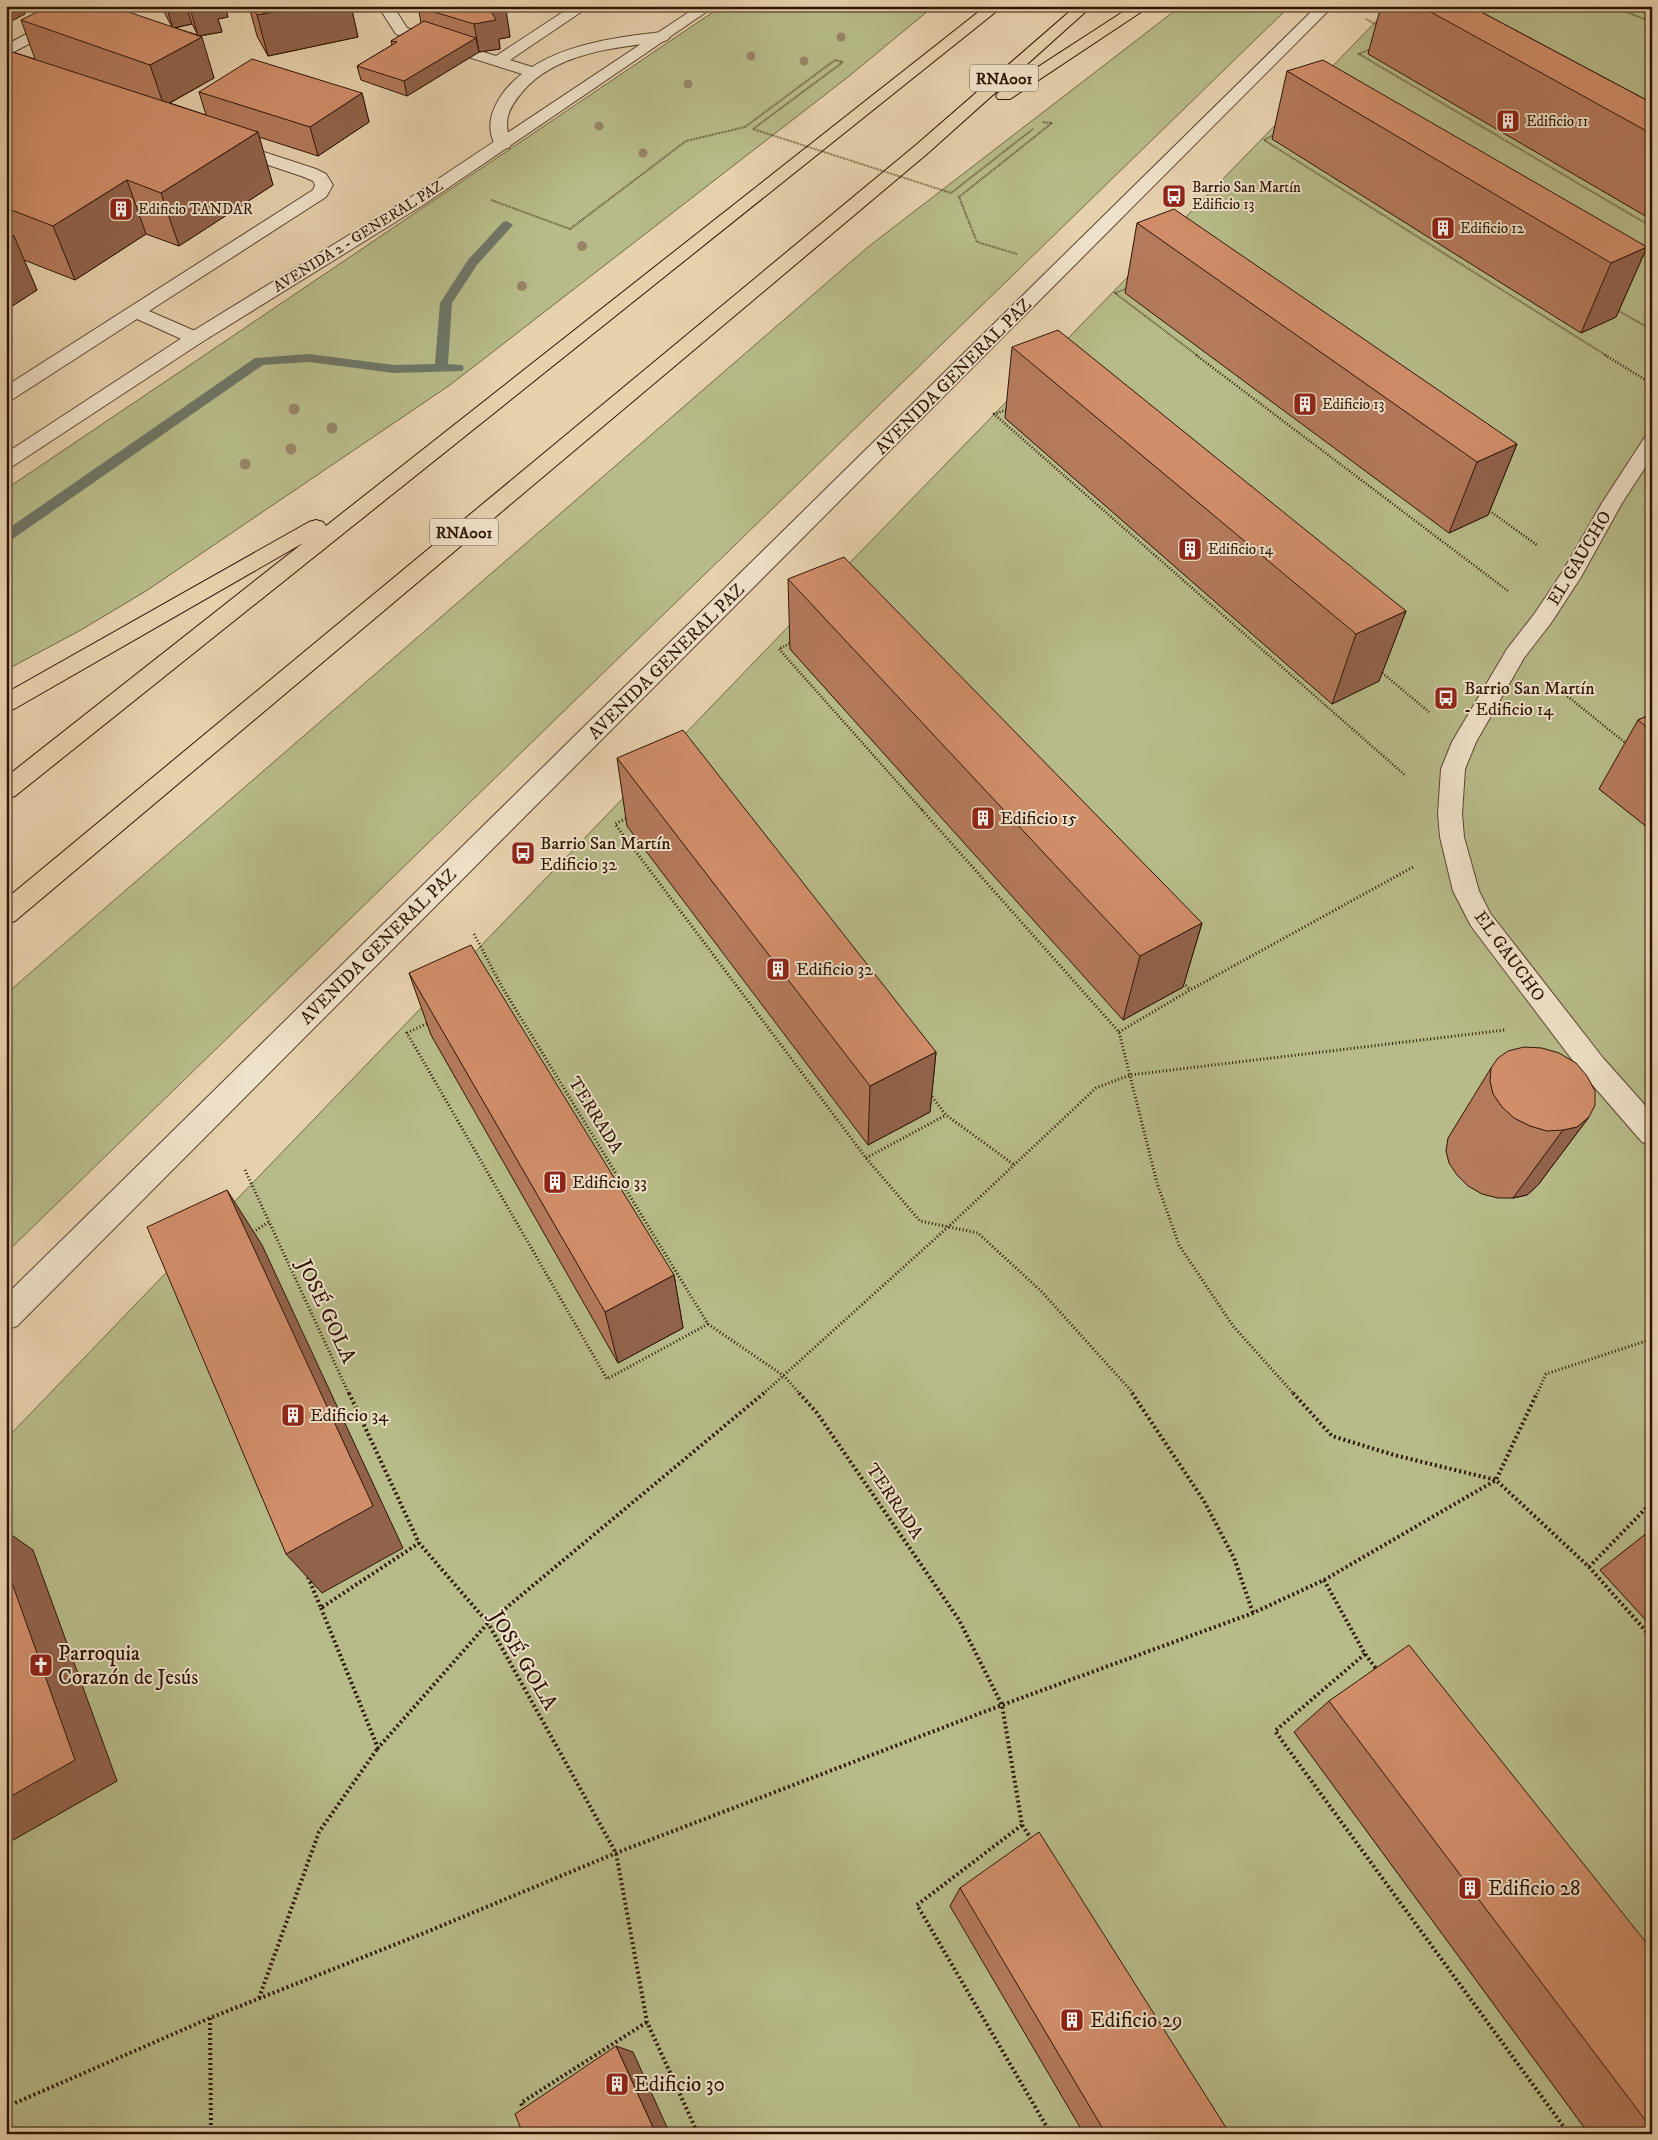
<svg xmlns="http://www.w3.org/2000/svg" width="1658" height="2140" font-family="'IM FELL DW Pica',serif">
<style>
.green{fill:#b7bb89;stroke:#726848;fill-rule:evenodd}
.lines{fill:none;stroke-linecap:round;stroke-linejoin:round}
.stream{fill:#6e7666;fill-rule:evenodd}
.service-casing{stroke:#5c4430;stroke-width:2}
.minor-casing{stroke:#5c4430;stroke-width:2}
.tertiary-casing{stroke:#5c4430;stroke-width:2}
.motorway-casing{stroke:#2e1406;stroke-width:2}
.path-far3{stroke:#2e1406;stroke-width:2;stroke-dasharray:0.5 1;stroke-linecap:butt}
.path-far2{stroke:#2e1406;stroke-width:2.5;stroke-dasharray:1 2;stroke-linecap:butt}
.path-far1{stroke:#2e1406;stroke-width:3;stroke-dasharray:1 2.5;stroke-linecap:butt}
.path{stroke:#2e1406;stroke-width:4;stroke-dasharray:2 3;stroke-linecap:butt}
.service{fill:#efe2ca;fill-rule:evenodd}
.minor{fill:#efe2ca;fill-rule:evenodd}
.tertiary{fill:#efe2ca;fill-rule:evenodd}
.motorway{fill:#e7d2ae;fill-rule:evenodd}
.path-bridge{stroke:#2e1406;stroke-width:2;stroke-dasharray:0.5 1;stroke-linecap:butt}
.tree{fill:#988567}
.wall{fill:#b47a5c;stroke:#2e1406;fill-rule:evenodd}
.shaded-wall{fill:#92634b;stroke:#2e1406}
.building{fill:#d18e6b;stroke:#2e1406}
.labels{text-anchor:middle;stroke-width:4;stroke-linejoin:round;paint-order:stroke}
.far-poi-label{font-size:15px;fill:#2e1406;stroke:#efe2ca;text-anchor:start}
.far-street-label{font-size:15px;fill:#2e1406;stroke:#efe2ca}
.shield{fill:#efe2ca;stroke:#685241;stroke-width:1}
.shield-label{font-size:16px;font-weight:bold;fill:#2e1406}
.street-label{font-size:18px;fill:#2e1406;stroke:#efe2ca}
.poi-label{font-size:18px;fill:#2e1406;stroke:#efe2ca;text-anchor:start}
.near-street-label{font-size:21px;fill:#2e1406;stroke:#efe2ca}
.near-poi-label{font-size:21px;fill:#2e1406;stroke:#efe2ca;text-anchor:start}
</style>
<rect width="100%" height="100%" fill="#e7d2ae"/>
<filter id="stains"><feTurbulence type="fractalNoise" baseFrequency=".004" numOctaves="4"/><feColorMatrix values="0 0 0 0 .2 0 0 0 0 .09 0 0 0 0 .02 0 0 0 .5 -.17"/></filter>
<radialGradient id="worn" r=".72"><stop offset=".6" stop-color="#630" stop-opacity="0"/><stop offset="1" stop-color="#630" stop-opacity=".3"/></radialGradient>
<path class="green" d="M722,6h212l-86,71 -398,308 -304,206 -65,39 -75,40v-181z
M1181,6h109l-1284,1247v-259l862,-747z
M1391,6h235l26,9v172l-5,30 5,-2v554l-53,20 53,42v698l-52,41 52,57v418l-358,-313 295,402h-1583v-290l111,-63 -111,-249v-93l831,-863zM1005,418l374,262v1l-47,23zM790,649l392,338v1l-59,31zM432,1035l251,293 -65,34z"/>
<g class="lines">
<path class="stream" d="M507,221l6,4 -36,40 -25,38 -4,61 14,1 2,3 -2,3 -68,2 -85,-11 -46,3 -252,175 -5,2v-12l249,-172 54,-4 85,11 41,-1 5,-61 28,-43 35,-38z"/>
<g class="service-casing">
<path id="service" d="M78,6h19l-2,3 -89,47v-11z
M378,6h15l14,22 89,28 76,-50h18l-80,54 22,7c38,-24 86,-30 130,-35l5,2 3,3 -3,3 -5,2c-47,5 -106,11 -139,49 -16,19 -20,30 -12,53l-2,4h-12c-18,-27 4,-58 25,-74l-126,-40z
M230,141l86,28 10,5 7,11 -7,12 -177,114 53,23 2,4 -2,4 -7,2 -7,-2 -51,-23 -124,80 -7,2v-15l307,-196 2,-5 -2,-4 -9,-4 -80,-27 -2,-4 2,-4z"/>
</g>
<g class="minor-casing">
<path id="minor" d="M1652,435v22l-30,46 -41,74 -30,46 -27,35 -48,84 -11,27 -3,45 2,23 15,54 11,22 113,145 49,55v32l-10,-3 -59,-68 -112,-148 -18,-35 -13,-54 -2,-23 3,-45 11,-27 55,-93 28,-36 28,-42 39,-68 43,-66z"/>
</g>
<g class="tertiary-casing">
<path id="tertiary" d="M698,6h17l-292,199 -221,137 -189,124 -7,2v-15l182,-119 223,-137z
M1317,6h16l-1316,1320 -11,4v-35z"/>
</g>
<g class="motorway-casing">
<path id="motorway" d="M986,6h17l-988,790 -9,3v-22l297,-234 -289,166 -8,2v-18l303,-171 7,-2 7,2 3,4z
M1076,6h16l-164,147 -913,768 -9,3v-25l910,-754z
M1132,6h18l-140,93h-12l-2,-3 2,-3z"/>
</g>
<path class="path-far3" d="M1611,6l41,16
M1366,19l14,8
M1373,48l-14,6 293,173
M1275,134l-11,6 343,216
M951,193l82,-64
M491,200l79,29 116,-88 59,-14 90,-67 8,2 -90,67
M1017,254l-40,-12 -18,-45 93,-74 -10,-1
M1128,288l-13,5 83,63
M1617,310l35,20"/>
<path class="path-far2" d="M1196,355l312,236
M1605,355l47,29
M1009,409l-15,5 412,362
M1487,509l50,36
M792,642l-13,7 144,162
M1380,671l49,41
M1551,683l77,62"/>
<path class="path-far1" d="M922,810l197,222 38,151 22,62 54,81 61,68
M629,817l-14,7 251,334 54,63 58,12 64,59 92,102
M474,934l28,53 206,337 76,52 16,18
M1181,980l9,10
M430,1022l-23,11 200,346 101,-55
M1119,1032l71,-42 223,-123
M930,1094l16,21 67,49
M866,1158l80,-43
M245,1170l104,224
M250,1234l19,-12
M763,1394l185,-167 148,-139 34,-13 375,-45
M1537,1394l9,-20 106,-35"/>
<path class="path" d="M349,1393l70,150 69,80 128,230 31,169 51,112
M799,1393l18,20 142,207 43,85 20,120 10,15
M1132,1393l72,108 30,57 19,55
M1293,1393l39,43 62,19 102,25 93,87 63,71
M1589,1567l63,-65
M308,1577l13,31 98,-65
M1324,1580l41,74 12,16
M321,1608l57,140 110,-125 276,-230
M1365,1654l-90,77 294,403
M1022,1825l-105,80 134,229
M259,1998l60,-166 59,-84
M210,2018l1,116
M6,2107l204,-89 219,-87 187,-78 386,-148 251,-92 71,-33 172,-100 41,-87
M524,2110l-3,-7 126,-81"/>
<use href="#service" class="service"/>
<use href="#minor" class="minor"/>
<use href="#tertiary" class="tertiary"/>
<use href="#motorway" class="motorway"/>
<path class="path-bridge" d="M753,129l198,64"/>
</g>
<g class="tree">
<circle cx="841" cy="37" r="4.5"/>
<circle cx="751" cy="56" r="4.5"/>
<circle cx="804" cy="61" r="4.5"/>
<circle cx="688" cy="84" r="4.5"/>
<circle cx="599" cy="126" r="4.5"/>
<circle cx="643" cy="153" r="4.5"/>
<circle cx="582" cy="246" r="5"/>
<circle cx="522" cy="286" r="5"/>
<circle cx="294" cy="409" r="5.5"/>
<circle cx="332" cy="428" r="5.5"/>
<circle cx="291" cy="449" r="5.5"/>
<circle cx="245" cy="464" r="5.5"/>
</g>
<path class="wall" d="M161,6h64l3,11 -10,2 4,13 -22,4 14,42 -44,25 36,12 -7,-23 163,1 7,29 -51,34 -59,-19 14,48 -94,61 -33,-12 -71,46 -51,-20 13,30 -31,20v-260l29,9 -14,-39 151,7zM192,24l6,11 -23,-7z
M249,6h102l7,31 -90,19 -11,-20z
M418,6h99l-12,2 5,29 -11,2 1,10 -21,3 -72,44 -46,-16 -4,-14 35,-21 -1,-4 30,-18z
M1381,6h89l182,97v112l-5,2 -279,-163z
M1626,6h26v9z
M1287,71l360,176 -31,70 -35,16 -309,-194z
M1137,223l380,221 -29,71 -39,18 -324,-240z
M1012,347l394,264 -27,70 -47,23 -327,-286z
M788,579l414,344 -19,64 -60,33 -333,-371z
M1652,714v117l-53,-42 39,-69z
M617,758l319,294 -6,60 -62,33 -241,-319z
M409,973l265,302 9,53 -65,35 -187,-328z
M1491,1068l98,49 -51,68 -11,10 -14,3h-15l-16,-4 -14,-8 -11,-11 -8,-12 -3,-12 2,-13z
M1652,1529v98l-52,-57z
M1329,1701l323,249v184h-63l-295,-402z
M960,1888l270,246h-146l-134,-228z"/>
<path class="shaded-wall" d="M6,6h16l3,8 -19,10z
M166,6h20l6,18 -19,4z
M198,6h27l3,11 -10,2 4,13 -24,4 -8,-28z
M301,6h50l7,31 -90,19 -11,-41z
M506,9l4,28 -11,2 1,10 -21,3 -5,-28 17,-13z
M202,37l12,41 -50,28 -14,-41z
M476,38l3,14 -72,44 -3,-15z
M362,93l7,29 -51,34 -8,-29z
M258,132l15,53 -94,61 -18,-53z
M127,180l19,54 -71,46 -22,-54z
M1652,205v10l-5,2z
M14,236l23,54 -31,20v-69z
M1647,247l-31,70 -35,16 30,-70z
M1517,444l-29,71 -39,18 28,-71z
M1406,611l-27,70 -47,23 24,-70z
M1202,923l-19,64 -60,33 17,-64z
M936,1052l-6,60 -62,33 2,-59z
M1589,1117l-51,68 -11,10 -14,3 50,-68z
M227,1190l35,55 141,303 -81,45 -36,-39z
M674,1275l9,53 -65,35 -13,-51z
M6,1531l27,19 84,231 -111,63z
M616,2046l17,6 37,82h-14z"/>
<path class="building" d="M49,6h62l91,31 -52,28 -129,-45z
M252,6h49l-44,9z
M421,6h83l2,3 -15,2 5,9 -22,4 -53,-16z
M1420,6h50l182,97v31z
M424,21l52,17 -72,43 -47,-15 40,-24 -6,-1z
M6,50l252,82 -97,61 -34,-13 -74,46 -47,-18z
M252,59l110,34 -52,34 -111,-35z
M1323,60l324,187 -36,16 -324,-192z
M1174,209l343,235 -40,18 -340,-239z
M6,233l8,3 -8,5z
M1058,330l348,281 -50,23 -344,-287z
M844,557l358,366 -62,33 -352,-377z
M1652,714v17l-14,-11z
M683,730l253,322 -66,34 -253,-328z
M471,945l203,330 -69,37 -196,-339z
M1524,1047l18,1 17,5 17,10 11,13 8,15v14l-6,12 -12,10 -14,3 -16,1 -17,-5 -16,-8 -12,-11 -9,-13 -3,-13 1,-13 7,-10 10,-7z
M227,1190l146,316 -87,48 -139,-327z
M6,1566l69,194 -69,39z
M1409,1645l243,305v179l-323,-428z
M1039,1832l191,302h-124l-146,-246z
M616,2046l40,88h-133l-8,-20z"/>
<defs>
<g id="building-square" transform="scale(1.25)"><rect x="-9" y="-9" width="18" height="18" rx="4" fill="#8f2418" stroke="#efe2ca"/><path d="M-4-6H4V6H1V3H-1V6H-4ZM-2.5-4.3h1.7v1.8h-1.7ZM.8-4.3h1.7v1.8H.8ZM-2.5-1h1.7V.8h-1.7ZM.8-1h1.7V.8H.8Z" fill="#fff"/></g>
<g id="bus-square" transform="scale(1.25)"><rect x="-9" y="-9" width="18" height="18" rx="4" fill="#8f2418" stroke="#efe2ca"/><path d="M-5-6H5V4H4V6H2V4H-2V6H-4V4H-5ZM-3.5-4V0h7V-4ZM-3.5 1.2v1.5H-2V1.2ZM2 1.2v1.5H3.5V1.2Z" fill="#fff"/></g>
<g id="church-square" transform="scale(1.25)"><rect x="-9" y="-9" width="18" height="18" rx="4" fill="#8f2418" stroke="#efe2ca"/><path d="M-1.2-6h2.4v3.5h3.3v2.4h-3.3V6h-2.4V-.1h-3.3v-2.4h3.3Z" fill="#fff"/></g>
</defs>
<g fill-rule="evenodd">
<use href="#building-square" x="1508" y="121"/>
<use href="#bus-square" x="1174" y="196"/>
<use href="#building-square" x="121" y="209"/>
<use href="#building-square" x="1443" y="228"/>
<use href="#building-square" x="1305" y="404"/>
<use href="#building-square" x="1190" y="549"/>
<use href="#bus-square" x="1446" y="698"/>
<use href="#building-square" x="983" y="818"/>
<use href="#bus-square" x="523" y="853"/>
<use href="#building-square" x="778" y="969"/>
<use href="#building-square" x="555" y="1182"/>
<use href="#building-square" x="293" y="1415"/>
<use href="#church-square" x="41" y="1665"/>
<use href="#building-square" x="1470" y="1888"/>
<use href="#building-square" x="1072" y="2020"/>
<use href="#building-square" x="617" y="2084"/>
</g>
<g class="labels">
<g class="far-poi-label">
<text x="1526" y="126">Edificio 11</text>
<text x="1192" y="192">Barrio San Martín<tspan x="1192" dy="17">Edificio 13</tspan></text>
<text x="138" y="214">Edificio TANDAR</text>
<text x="1460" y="233">Edificio 12</text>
<text x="1322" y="409">Edificio 13</text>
<text x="1208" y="554">Edificio 14</text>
</g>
<g class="far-street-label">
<text transform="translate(358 236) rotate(-32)" y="5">AVENIDA 2 - GENERAL PAZ</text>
</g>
<g class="shield">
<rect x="970" y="64.5" width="68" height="27" rx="4"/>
<rect x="430" y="518.5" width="68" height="27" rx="4"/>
</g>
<g class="shield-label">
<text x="1004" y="84">RNA001</text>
<text x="464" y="538">RNA001</text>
</g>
<g class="street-label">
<text transform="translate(953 376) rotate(-45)" y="6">AVENIDA GENERAL PAZ</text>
<text transform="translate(1579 558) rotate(-59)" y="6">EL GAUCHO</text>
<text transform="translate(666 661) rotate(-45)" y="6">AVENIDA GENERAL PAZ</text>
<text transform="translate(378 946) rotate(-45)" y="6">AVENIDA GENERAL PAZ</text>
<text transform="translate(1510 956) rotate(54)" y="6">EL GAUCHO</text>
<text transform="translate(596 1115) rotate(58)" y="6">TERRADA</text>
<text transform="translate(895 1501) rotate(56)" y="6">TERRADA</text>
</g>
<g class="poi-label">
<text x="1464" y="694">Barrio San Martín<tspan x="1464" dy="21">- Edificio 14</tspan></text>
<text x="1000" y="824">Edificio 15</text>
<text x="540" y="849">Barrio San Martín<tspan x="540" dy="21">Edificio 32</tspan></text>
<text x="796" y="975">Edificio 32</text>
<text x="572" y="1188">Edificio 33</text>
<text x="310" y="1421">Edificio 34</text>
</g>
<g class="near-street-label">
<text transform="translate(327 1311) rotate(65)" y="7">JOSÉ GOLA</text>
<text transform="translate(524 1660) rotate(59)" y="7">JOSÉ GOLA</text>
</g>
<g class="near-poi-label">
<text x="58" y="1660">Parroquia<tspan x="58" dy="24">Corazón de Jesús</tspan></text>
<text x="1488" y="1895">Edificio 28</text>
<text x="1090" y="2027">Edificio 29</text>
<text x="634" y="2091">Edificio 30</text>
</g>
</g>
<rect width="1658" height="2140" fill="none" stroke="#e7d2ae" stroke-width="25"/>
<rect x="8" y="8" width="1643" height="2125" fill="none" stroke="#2e1406" stroke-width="2.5"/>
<rect x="12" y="12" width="1633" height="2115" fill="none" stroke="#2e1406"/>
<rect width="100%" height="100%" filter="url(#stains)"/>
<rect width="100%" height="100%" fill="url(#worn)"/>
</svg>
